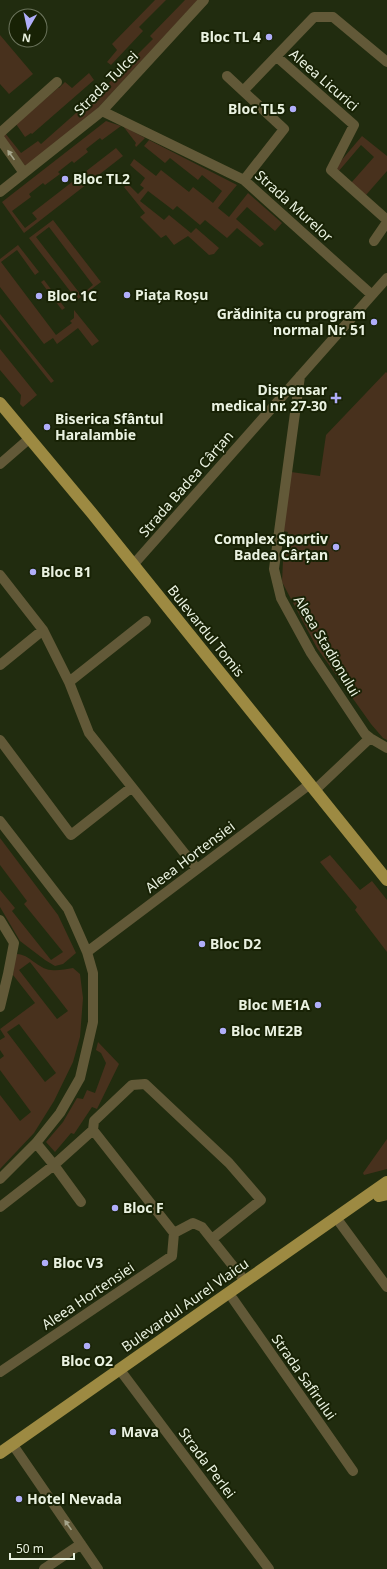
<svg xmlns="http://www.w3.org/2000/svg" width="387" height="1569" font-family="'Noto Sans',sans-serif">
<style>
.green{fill:#48311d;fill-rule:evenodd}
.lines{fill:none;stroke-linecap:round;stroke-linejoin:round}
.minor{stroke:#625938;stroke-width:10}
.major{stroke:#9d8a42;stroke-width:12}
.oneway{fill:#a6a68c}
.poi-dot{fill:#b0aefa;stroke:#182205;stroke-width:1.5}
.labels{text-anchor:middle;stroke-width:4;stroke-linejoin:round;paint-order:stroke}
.poi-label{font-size:14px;font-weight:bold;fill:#eaf2e1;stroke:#182205;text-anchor:start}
.street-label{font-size:14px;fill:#eaf2e1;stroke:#182205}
</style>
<rect width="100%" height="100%" fill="#212c0f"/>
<path class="green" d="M155,0h11l-27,27 4,4 -32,34 -4,-3 10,-12 -5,-6z
M185,0h13l-101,109 -71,58 -24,-31 3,-3 16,20 17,-12 3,3 61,-54 51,-51 -3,-3z
M0,35l33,39 -24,20 -9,-10z
M89,73l5,7 -62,54 -1,-1 -6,4 -9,-13 42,-36h1l6,-6 7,6z
M106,121l15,5 -19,14 -2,-2 -14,11 2,3 -14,11 -2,-2 -14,11 2,2 -15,11 -2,-2 -14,11 2,3 -19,14 13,17 12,-9 -5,-6 84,-65 7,8 -99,77 -22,-31z
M123,126l22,12 -9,9 -1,-2 1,-2z
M362,136l25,20v15l-21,24 -15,-12 23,-26 -13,-12 -23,27 -4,-3z
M149,140l88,45 -19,23 11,9 19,-24 34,30 -7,8 -28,-24 -11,12 28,25 -4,3 -23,-19 -10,10 -22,-18 -5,5 -23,-19 -4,4 -25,-19 -8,10 24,19 5,-5 22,18 5,-5 23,20 -5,6 -5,1 -21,-19 -14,9 -8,-10 -5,3 -21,-21 5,-4 -21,-26 4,-3 10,10 6,-6 -4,-3 5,-7 -15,-13 4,-6 22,17 5,-6 28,22 4,-5 20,16 9,-12 -20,-16 -4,5 -28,-22 -5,5 -21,-17z
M53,220l48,62 -24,18 -48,-62zM49,227l44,58 -12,10 -45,-58z
M18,245l21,27 -4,3 -18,-25 -16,12 55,73 16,-12 -2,-2 4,-3v-8l25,31 -7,5 -14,-18 -21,16 -4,-6 -9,6 -44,-57v-28z
M44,280l21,28 -3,2 -21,-28z
M0,314l54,67 -3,2 -51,-64z
M0,349l37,46 -14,12 -3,-3 1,-9 -21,-25z
M386,372l1,1v367l-4,-2 -12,-14 -54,-76 -35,-66 1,-21 5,-29 -5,-1 8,-59 29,4 6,-41z
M0,838l58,77 18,38 -13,11 -8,2 -10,-6 -25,-19 -20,-34v-17l15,18 -3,3 39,49 12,-8 -39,-48 3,-3 -27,-36z
M330,855l30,35 12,-9 15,19v52l-32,-42 2,-3 -37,-45z
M17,954c12,0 21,15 34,16 7,1 15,-1 22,-2l7,6 3,24 -3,39 -7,25 -19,39 -20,32 -34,36v-74l20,26 11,-9 -31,-42v-11l4,-3 -4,-6v-10l5,-3 -5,-8 35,-26 -22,-28 2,-17zM30,962l38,49 -11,8 -38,-49zM19,1024l37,49 -11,9 -38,-50z
M98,1042l21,22 -22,45 -5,-2 -18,27 -3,-1 -16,19 -9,-10 17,-20 14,-24 6,1 4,-9 8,3 11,-30 -5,-10 -5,-3z
M387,1139v30l-23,6 -1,-2z"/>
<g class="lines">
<path class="minor" d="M277,57l77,68 -23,45 56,50
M227,76l57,53 -40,51
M243,91l71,-74h19l54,45
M102,111l142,69 128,115
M0,133l57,-51
M0,139l24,34
M0,192l102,-81 102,-111
M374,241l13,-19
M300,376l-26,193 7,29 30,55 54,81 5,4 17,10
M0,464l30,-26
M133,565l254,-287
M0,575l43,55 26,52 20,51 108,136
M0,665l43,-35
M69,682l77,-61
M0,740l71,95 61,-48
M315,790l55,-52
M0,821l68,88 19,43 6,21v49l-13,56 -20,35 -24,30 -36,36
M0,920l14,23 -6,31 -8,33
M87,952l223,-168
M93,1130l1,-9 38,-36 13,-1 84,79 32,37 -49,39
M36,1143l18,22 27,37
M0,1207l54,-42 39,-35 81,103
M340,1223l47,64
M233,1299l120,172
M0,1372l172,-116 2,-23 19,-10 9,4 43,54
M123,1374l146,195
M15,1448l83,121
M44,1569l37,-25"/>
<path class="major" d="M0,403l91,109 296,368
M379,1196l8,-2
M0,1453l387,-271"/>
</g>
<defs><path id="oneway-solid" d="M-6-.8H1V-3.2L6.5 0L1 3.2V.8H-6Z"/></defs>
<g class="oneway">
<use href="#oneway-solid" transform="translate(11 155) rotate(-125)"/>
<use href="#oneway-solid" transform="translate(68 1525) rotate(-125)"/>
</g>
<g class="poi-dot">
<circle cx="269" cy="37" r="4"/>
<circle cx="293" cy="109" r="4"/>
<circle cx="65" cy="179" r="4"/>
<circle cx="127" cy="295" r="4"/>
<circle cx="39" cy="296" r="4"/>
<circle cx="374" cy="322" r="4"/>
<path d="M334 392h4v4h4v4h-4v4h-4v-4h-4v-4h4z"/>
<circle cx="47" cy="427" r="4"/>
<circle cx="336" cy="547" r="4"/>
<circle cx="33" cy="572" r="4"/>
<circle cx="202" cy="944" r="4"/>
<circle cx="318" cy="1005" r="4"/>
<circle cx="223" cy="1031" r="4"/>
<circle cx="115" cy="1208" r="4"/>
<circle cx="45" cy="1263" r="4"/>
<circle cx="87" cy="1346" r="4"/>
<circle cx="113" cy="1432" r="4"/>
<circle cx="19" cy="1499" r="4"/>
</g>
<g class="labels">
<g class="poi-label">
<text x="261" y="42" text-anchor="end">Bloc TL 4</text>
<text x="285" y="114" text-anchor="end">Bloc TL5</text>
<text x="73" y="184">Bloc TL2</text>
<text x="135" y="300">Piața Roșu</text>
<text x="47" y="301">Bloc 1C</text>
<text x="366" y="319" text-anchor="end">Grădinița cu program<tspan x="366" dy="16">normal Nr. 51</tspan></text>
<text x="327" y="395" text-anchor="end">Dispensar<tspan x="327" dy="16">medical nr. 27-30</tspan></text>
<text x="55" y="424">Biserica Sfântul<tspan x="55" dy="16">Haralambie</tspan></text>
<text x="328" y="544" text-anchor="end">Complex Sportiv<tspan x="328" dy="16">Badea Cârțan</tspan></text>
<text x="41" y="577">Bloc B1</text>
<text x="210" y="949">Bloc D2</text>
<text x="310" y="1010" text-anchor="end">Bloc ME1A</text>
<text x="231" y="1036">Bloc ME2B</text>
<text x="123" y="1213">Bloc F</text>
<text x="53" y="1268">Bloc V3</text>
<text x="87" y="1366" text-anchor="middle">Bloc O2</text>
<text x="121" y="1437">Mava</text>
<text x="27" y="1504">Hotel Nevada</text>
</g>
<g class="street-label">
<text transform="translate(324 80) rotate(41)" y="5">Aleea Licurici</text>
<text transform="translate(106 83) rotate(-45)" y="5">Strada Tulcei</text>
<text transform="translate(294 206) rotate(42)" y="5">Strada Murelor</text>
<text transform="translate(186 484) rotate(-49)" y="5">Strada Badea Cârțan</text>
<text transform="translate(206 631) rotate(51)" y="5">Bulevardul Tomis</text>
<text transform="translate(327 646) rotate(59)" y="5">Aleea Stadionului</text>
<text transform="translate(190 857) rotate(-37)" y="5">Aleea Hortensiei</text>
<text transform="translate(88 1296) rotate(-34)" y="5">Aleea Hortensiei</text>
<text transform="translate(185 1305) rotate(-35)" y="5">Bulevardul Aurel Vlaicu</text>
<text transform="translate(304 1377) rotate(55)" y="5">Strada Safirului</text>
<text transform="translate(207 1463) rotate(53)" y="5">Strada Perlei</text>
</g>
</g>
<g transform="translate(28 28) rotate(189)"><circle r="19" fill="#182205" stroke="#6c755d"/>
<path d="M0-3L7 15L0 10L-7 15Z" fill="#b0aefa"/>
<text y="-6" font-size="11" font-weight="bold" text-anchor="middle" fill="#eaf2e1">N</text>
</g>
<path d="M10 1553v6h64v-6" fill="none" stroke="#eaf2e1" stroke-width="2"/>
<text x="16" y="1553" font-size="12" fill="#eaf2e1" stroke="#182205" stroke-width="3" paint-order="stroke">50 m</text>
</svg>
